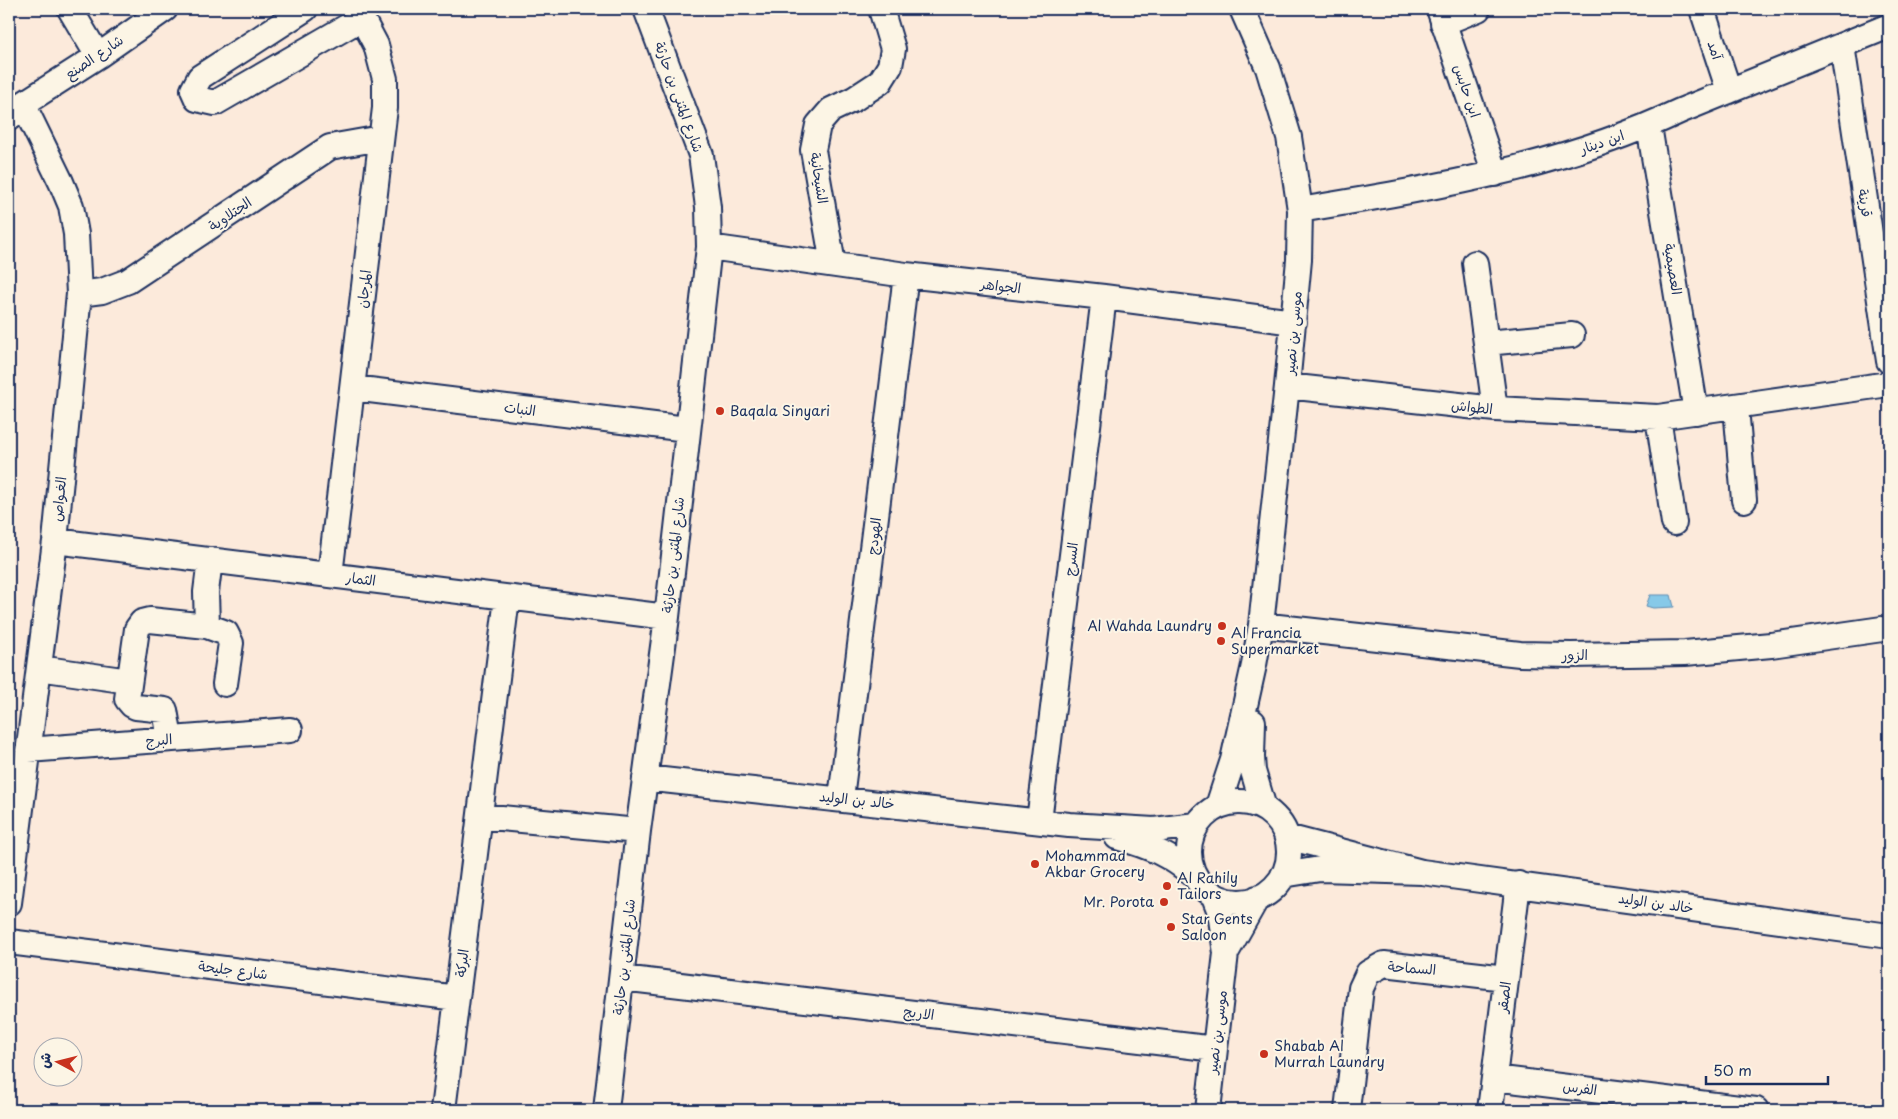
<svg xmlns="http://www.w3.org/2000/svg" width="1898" height="1119" font-family="'Playpen Sans','Playpen Sans Arabic',sans-serif">
<style>
.water{fill:#87c9e8;stroke:#5c8bb1}
.lines{fill:none;stroke-linecap:round;stroke-linejoin:round}
.minor-casing{stroke:#1b2f5e;stroke-width:28}
.minor{stroke:#fcf5e5;stroke-width:24}
.poi-dot{fill:#c8321e;stroke:#fcf5e5;stroke-width:2}
.labels{text-anchor:middle;stroke-width:4;stroke-linejoin:round;paint-order:stroke}
.street-label{font-size:14px;fill:#1b2f5e;stroke:#fcf5e5}
.poi-label{font-size:14px;fill:#1b2f5e;stroke:#fcf5e5;text-anchor:start}
</style>
<rect width="100%" height="100%" fill="#fceadb"/>
<filter id="ink" filterUnits="userSpaceOnUse"><feTurbulence type="fractalNoise" baseFrequency=".02" numOctaves="2"/><feDisplacementMap in="SourceGraphic" scale="10" xChannelSelector="R" yChannelSelector="G"/><feConvolveMatrix kernelMatrix="1 2 1 2 8 2 1 2 1" color-interpolation-filters="sRGB"/></filter>
<g filter="url(#ink)">
<path class="water" d="M1650,595h21l3,12 -21,1 -7,-2z"/>
<g class="lines">
<g class="minor-casing">
<path id="minor" d="M70,9l28,47
M305,9l-105,68 -7,13 4,9 18,4 147,-85
M1439,9l56,165
M1702,9l27,82
M1443,23l35,-14
M1842,45l47,316
M9,118l14,-14 75,-48 67,-47
M1649,126l47,286
M1300,210c131,-22 259,-42 380,-99l209,-85
M709,247l197,28 198,22 190,25
M1475,263l20,146
M833,264l-20,-114 5,-25 13,-15 23,-11 26,-17 10,-16 3,-17 -12,-40
M79,294l23,-3 26,-10 202,-134 51,-9
M1486,343l86,-8
M1287,386l208,23 163,8 231,-33
M353,388l334,41
M1736,407l8,93
M1658,417l16,106
M55,541l612,76
M330,575l55,-467v-29l-9,-34 -19,-36
M1261,625l259,29 51,1 114,-2 86,-8 118,-17
M207,626l-1,-34 4,-32
M39,668l90,13
M1253,722l-1,35 1,14 11,37
M170,739l-5,-29 -29,-3 -4,-2 -5,-6 10,-70 5,-7 8,-2 57,6 19,7 5,10 -6,41
M28,750l262,-20
M645,778l424,47 85,5 42,-5
M841,798l65,-523
M1189 852a50 50 0 1 1 100 0a50 50 0 1 1-100 0Z
M1218,806l15,-46 21,-95 7,-40 26,-239 12,-126 1,-50 -11,-73 -21,-69 -26,-59
M480,816l158,15
M1039,821l65,-524
M1117,837c34,10 51,17 78,39
M1422,872l467,64
M1283,875l37,-6 102,3 -135,-35
M9,903l46,-362 24,-247 -3,-60 -5,-28 -10,-24 -38,-78
M9,942l448,56
M1226,953l31,-55
M622,978l593,71
M1494,1078l262,32
M443,1110l64,-512
M606,1110l32,-279 29,-214 42,-370 -1,-40 -7,-52 -55,-146
M1208,1110l18,-157 -6,-41 -7,-18
M1347,1110l14,-122 7,-15 16,-9 122,14
M1490,1110l28,-226"/>
</g>
<use href="#minor" class="minor"/>
</g>
</g>
<g class="poi-dot">
<circle cx="720" cy="411" r="5"/>
<circle cx="1222" cy="626" r="5"/>
<circle cx="1221" cy="641" r="5"/>
<circle cx="1035" cy="864" r="5"/>
<circle cx="1167" cy="886" r="5"/>
<circle cx="1164" cy="902" r="5"/>
<circle cx="1171" cy="927" r="5"/>
<circle cx="1264" cy="1054" r="5"/>
</g>
<g class="labels">
<g class="street-label">
<text transform="translate(1715 50) rotate(72)" y="5">آمد</text>
<text transform="translate(94 57) rotate(-34)" y="5">شارع الصنع</text>
<text transform="translate(1467 91) rotate(71)" y="5">ابن حابس</text>
<text transform="translate(679 97) rotate(70)" y="5">شارع المثنى بن حارثة</text>
<text transform="translate(1602 142) rotate(-19)" y="5">ابن دينار</text>
<text transform="translate(819 178) rotate(81)" y="5">الشيحانية</text>
<text transform="translate(1865 203) rotate(81)" y="5">قرينة</text>
<text transform="translate(230 214) rotate(-34)" y="5">الجتلاوية</text>
<text transform="translate(1673 269) rotate(81)" y="5">العصيمية</text>
<text transform="translate(1001 286) rotate(7)" y="5">الجواهر</text>
<text transform="translate(364 289) rotate(-84)" y="5">المرجان</text>
<text transform="translate(1293 333) rotate(-85)" y="5">موسى بن نصير</text>
<text transform="translate(1472 407) rotate(6)" y="5">الطواش</text>
<text transform="translate(520 409) rotate(7)" y="5">النبات</text>
<text transform="translate(59 499) rotate(-84)" y="5">الغـواص</text>
<text transform="translate(874 536) rotate(-83)" y="5">الهودج</text>
<text transform="translate(673 555) rotate(-84)" y="5">شارع المثنى بن حارثة</text>
<text transform="translate(1071 559) rotate(-83)" y="5">السرج</text>
<text transform="translate(361 579) rotate(7)" y="5">الثمار</text>
<text x="1575" y="660">الزور</text>
<text transform="translate(159 740) rotate(-4)" y="5">البرج</text>
<text transform="translate(857 800) rotate(6)" y="5">خالد بن الوليد</text>
<text transform="translate(1656 903) rotate(8)" y="5">خالد بن الوليد</text>
<text transform="translate(624 957) rotate(-84)" y="5">شارع المثنى بن حارثة</text>
<text transform="translate(462 963) rotate(-83)" y="5">البركة</text>
<text transform="translate(1412 968) rotate(4)" y="5">السماحة</text>
<text transform="translate(233 970) rotate(7)" y="5">شارع جليحة</text>
<text transform="translate(1504 997) rotate(-83)" y="5">الصقر</text>
<text transform="translate(919 1013) rotate(7)" y="5">الاريج</text>
<text transform="translate(1217 1032) rotate(-83)" y="5">موسى بن نصير</text>
<text transform="translate(1580 1088) rotate(7)" y="5">الفرس</text>
</g>
<g class="poi-label">
<text x="730" y="416">Baqala Sinyari</text>
<text x="1212" y="631" text-anchor="end">Al Wahda Laundry</text>
<text x="1231" y="638">Al Francia<tspan x="1231" dy="16">Supermarket</tspan></text>
<text x="1045" y="861">Mohammad<tspan x="1045" dy="16">Akbar Grocery</tspan></text>
<text x="1177" y="883">Al Rahily<tspan x="1177" dy="16">Tailors</tspan></text>
<text x="1154" y="907" text-anchor="end">Mr. Porota</text>
<text x="1181" y="924">Star Gents<tspan x="1181" dy="16">Saloon</tspan></text>
<text x="1274" y="1051">Shabab Al<tspan x="1274" dy="16">Murrah Laundry</tspan></text>
</g>
</g>
<rect width="1898" height="1119" fill="none" stroke="#fcf5e5" stroke-width="30"/>
<rect x="15" y="15" width="1868" height="1089" fill="none" stroke="#1b2f5e" stroke-width="2" filter="url(#ink)"/>
<g transform="translate(58 1062) rotate(277)"><circle r="24" fill="#fcf5e5" stroke="#a2a6af"/>
<path d="M0-4L9 19L0 12L-9 19Z" fill="#c8321e"/>
<text y="-8" font-size="14" font-weight="bold" text-anchor="middle" fill="#1b2f5e">ش</text>
</g>
<path d="M1706 1076v8h122v-8" fill="none" stroke="#1b2f5e" stroke-width="2.5"/>
<text x="1713" y="1076" font-size="15" fill="#1b2f5e" stroke="#fcf5e5" stroke-width="4" paint-order="stroke">50 m</text>
</svg>
